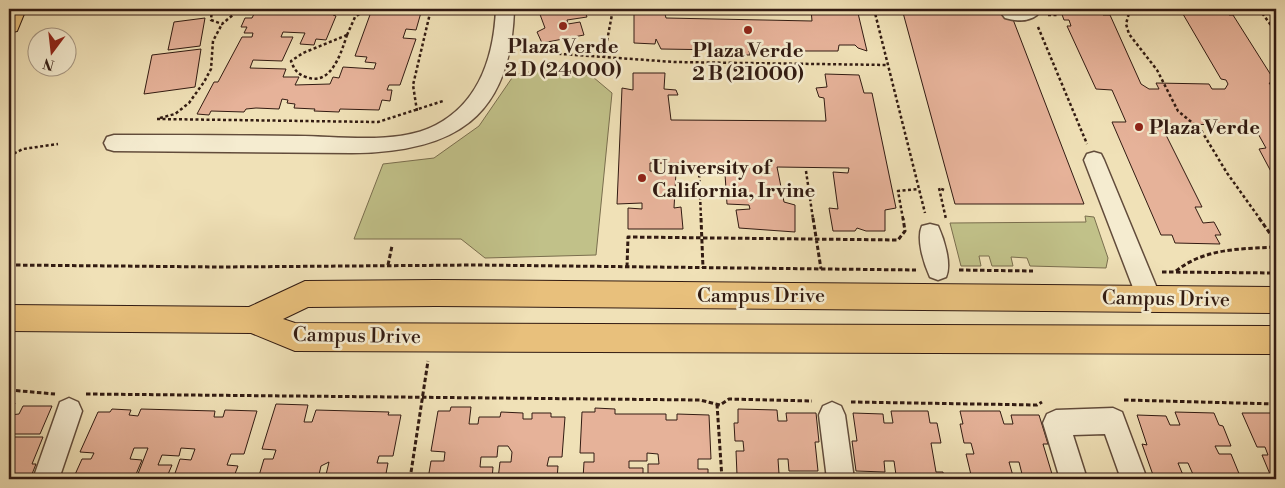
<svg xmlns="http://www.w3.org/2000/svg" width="1285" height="488" font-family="'Libre Bodoni',serif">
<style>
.green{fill:#c1c189;stroke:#7a6e4e}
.building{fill:#e6b299;stroke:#321b12}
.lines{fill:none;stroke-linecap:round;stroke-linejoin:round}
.minor-casing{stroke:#624c3b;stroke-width:3}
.major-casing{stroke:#321b12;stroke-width:2}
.path-far1{stroke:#321b12;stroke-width:2.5;stroke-dasharray:3 2.5;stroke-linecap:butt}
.path{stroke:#321b12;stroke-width:3;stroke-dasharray:4.5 2.5;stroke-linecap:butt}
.minor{fill:#f5ecd0;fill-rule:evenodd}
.major{fill:#e8c07c;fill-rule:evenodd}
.poi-dot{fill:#8f2418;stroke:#f5ecd0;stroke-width:2}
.labels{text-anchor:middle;stroke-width:5;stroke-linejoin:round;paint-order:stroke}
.poi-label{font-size:20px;font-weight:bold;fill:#321b12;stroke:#f5ecd0}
.street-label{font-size:20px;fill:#321b12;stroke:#f5ecd0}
</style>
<rect width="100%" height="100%" fill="#f0e1b7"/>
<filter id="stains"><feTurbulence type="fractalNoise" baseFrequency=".004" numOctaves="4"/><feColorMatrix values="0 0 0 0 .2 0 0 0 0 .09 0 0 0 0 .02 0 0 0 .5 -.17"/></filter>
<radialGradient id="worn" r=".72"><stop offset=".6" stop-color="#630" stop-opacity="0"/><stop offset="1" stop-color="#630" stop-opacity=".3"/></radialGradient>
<path class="green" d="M558,66l35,11 19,16 -16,162 -111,3 -24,-19h-107l29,-75 51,-6 45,-32 35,-51z
M1085,216l9,1 14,41 -2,10 -76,-2 -3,-8 -16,-1 2,9h-21l-3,-10h-10l2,10h-20l-11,-43 136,-1z"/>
<path class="building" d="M306,9h30l-3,6 3,1 -10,24 -10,-1 -2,6 -14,-1 5,-11 -22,-1 -2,5h12l-11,24 -29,-1 -3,8 36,1 -3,8h16l-4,8 35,-1 3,-7 6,1 4,-11 31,2 2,-6 -11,-1 2,-5 -12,-1 16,-44h7l1,-3h43l-6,21 -10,-1 -3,9 13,1 -16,46h-11l-2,5h5l-2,11 -8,-1 -3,10 -39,-1 -1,3 -25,-1 1,-2 -21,-1 1,-4 -8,-1 1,-3 -6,-1 -3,10 -23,-1 -10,1 -2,3 -33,-1 -2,4 -12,-1 17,-32h4l24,-45h10l1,-4h-9l3,-6h-6l4,-9h7l4,-8 48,3z
M538,9h46l3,8 -20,3 1,4 12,-2 4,13 -42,8 -5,-11 8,-4z
M811,9h46l10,42 -9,-3 -3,-3h-16l-1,6h-89l1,4h-23l-3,-5 -63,-1 -5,-10 -1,5 -21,-1v-30l31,1 1,4 146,3z
M902,9h107l75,195h-129z
M1060,9h42l1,6h7l31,69 8,5h10l-3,-6 53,1 3,5h13l3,-5 -2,-4 -5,-1 -41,-70h44l5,6h4l43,68h-7l7,9v89l-17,-32 7,-1 -10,-18 -10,-5 -80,-1 -3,5 39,78h-7l8,16 11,-1 7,13h-6l5,9 -45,-1 -3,-8h-11l-49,-113h14l-14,-32 -16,-1 -29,-63h4l-2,-6h-5z
M205,18l-5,28 -32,4 6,-28z
M201,49l-6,38 -51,7 8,-39z
M633,73h32l-1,16 12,1 2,5h-10l3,25 155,1 -2,-23 -5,-1 -3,-9 11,-1 -2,-13 34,1 5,18h8l24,115 -11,2v21h-19l-9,-3 -2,3h-22l-4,-23 9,1 -5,-37 15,1 1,-5 -72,-1 7,35 11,3v27l-56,-4 -3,-18 14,-1 -1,-4 -22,-1 -2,-30 11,-1 -2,-9 -84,-1v8l26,1 -2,36 7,-1 2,22h-55v-21l14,1v-6l-25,1 5,-116 11,2z
M9,403h6l-5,12 9,-1 4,-8h29l-12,28h-31z
M276,404l32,1 -4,17h8l4,-12 73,2 -1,3h13l-8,41h-14l-2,7h11l-3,16h-60l4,-17 -8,4 -3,13h-60l6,-20h9l3,-9 -14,-1z
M451,407h20l-2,17h9l1,-7h21l1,-5 22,1v6h9v-6h19v4h14l-3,40h-13l-2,9h11l-1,13h-59l2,-17h11l1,-10 -4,-6h-10l-1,11h-16l-1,10h13l-1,12h-64l3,-18h13l1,-9 -14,-1 7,-40h12z
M595,408l20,1v5h51v6h11v-6l32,1 2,44h-13v10h10v10h-60v-15h11l-1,-10 -11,-1v8h-18v7h14v11h-60l1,-17h10v-9h-14l2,-41h13z
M112,409l19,1 -2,5 9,1 3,-7 74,2 -1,6h9l2,-7 32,1 -13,43h-13l-4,11 11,1 -5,13h-60l7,-20 11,1 4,-11 -14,-1 -2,8 -17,-1 -4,10h14l-6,14h-30l12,-31h-14l-4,11 12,1 -8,19h-61l9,-20h9l3,-6 -14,-1 18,-40h12z
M738,409l39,1 1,11h9l-1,-8h30l3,29h-4l3,29h-29l-1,-12h-10l1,15h6v5h-45v-4h-3l-1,-24h8l-1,-10h-8l-1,-18h4z
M891,411h37l2,12h7l4,20h-10l5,29h7l1,7h-41l-1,-4h-6l-2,-14h-10l1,11 -29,-1 -4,-30h5l-4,-28 30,1 1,9h9z
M960,411h40l4,13h9l-2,-9h28l9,29h-5l9,30h-30l-3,-12h-10l4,14 6,1 1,2h-48l-6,-25h8l-3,-11h-7l-4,-19h3z
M1175,412l39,1 5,12 4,1 8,20h-16l4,8h12l9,22h6l1,3h-52l-7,-16h-10l5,12h-30l-11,-31 5,1 -10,-30 29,1 4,9h10z
M1242,413h34v66h-4l-10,-24h6l-3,-8h-8z
M14,437h29l-11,27h4l-6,15h-21v-31z"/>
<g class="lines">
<g class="minor-casing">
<path id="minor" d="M496,9h18c-3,109 -60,143 -162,144l-238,-2 -7,-2 -3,-6 3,-6 7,-2c61,0 122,0 183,1 42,0 102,9 139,-11 44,-23 58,-70 60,-116z
M1039,9l-2,6c-9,7 -22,6 -32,3l-3,-4 6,-5z
M1094,152l7,2 3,6 57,138 -4,7 -8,4 -8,-4 -4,-7 -53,-138 3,-6z
M930,224l8,2c6,13 14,38 8,51l-8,3 -8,-3c-6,-13 -14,-38 -8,-51z
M69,398l9,4 4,9 -23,68h-26l27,-77z
M832,402l9,4 4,9 9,64h-27l-8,-64 4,-9z
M1113,408l9,4 25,67h-26l-16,-45 -32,1 14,44h-27l-17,-56 4,-9 9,-4z"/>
</g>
<g class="major-casing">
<path id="major" d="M9,9h17l-9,22 -8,2z
M436,280l840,7v26l-840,-7 -128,1 -25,12 12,4 981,3v28l-981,-3 -44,-18 -242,-2v-26l240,2 56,-26z"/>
</g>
<path class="path-far1" d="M212,9l-1,11 11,4 18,-15
M668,9h43
M874,9l51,204
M1127,9l2,4 -3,11 3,10 28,36 21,41 23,19 26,43 33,46
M1259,9l17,23
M1048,15h10
M1038,27l49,117
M347,35c-6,18 -16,52 -41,42 -9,-3 -12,-8 -15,-16l12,-8z
M347,35l8,-18 11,-8
M1276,48h-3l3,3
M520,51l154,11 214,3
M604,57l9,-48
M417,111l-4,-26 18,-76
M160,118l15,-4 14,-11 15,-21 7,-13 2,-28 9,-17
M157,119l221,3 65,-21
M9,156l14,-7 35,-5
M699,169l2,50
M806,171l7,48
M944,190l-5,-2 7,31
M903,219l-5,-28 21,-2"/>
<path class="path" d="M701,218l2,50
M813,218l8,51
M1259,218l17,24
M9,265l212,2 256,-2 439,5
M388,265l4,-19
M627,267l1,-30 270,3 7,-9 -2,-13
M959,270l74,1
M1176,271c29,-23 64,-22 100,-24
M1162,272l114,1
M9,390l46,4
M86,394l614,6 20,5 9,-6 83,2
M1124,400l152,4
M851,402l186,3 5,-3
M717,404l5,75
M410,479l18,-118"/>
<use href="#minor" class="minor"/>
<use href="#major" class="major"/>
</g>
<g class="poi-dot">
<circle cx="563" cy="26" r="5"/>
<circle cx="748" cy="30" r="5"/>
<circle cx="1139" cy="127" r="5"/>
<circle cx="642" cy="178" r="5"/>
</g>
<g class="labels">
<g class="poi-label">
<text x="563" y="53">Plaza Verde<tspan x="563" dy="23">2 D (24000)</tspan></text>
<text x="748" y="57">Plaza Verde<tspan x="748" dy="23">2 B (21000)</tspan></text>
<text x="1149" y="134" text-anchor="start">Plaza Verde</text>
<text x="652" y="174" text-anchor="start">University of<tspan x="652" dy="23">California, Irvine</tspan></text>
</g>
<g class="street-label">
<text x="761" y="302">Campus Drive</text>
<text transform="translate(1166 298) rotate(1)" y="7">Campus Drive</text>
<text transform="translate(357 335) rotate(1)" y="7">Campus Drive</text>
</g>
</g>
<rect width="1285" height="488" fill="none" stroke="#f0e1b7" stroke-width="30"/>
<rect x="10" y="10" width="1265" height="468" fill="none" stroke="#321b12" stroke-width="2.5"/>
<rect x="15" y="15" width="1255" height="458" fill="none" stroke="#321b12"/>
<g transform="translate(52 52) rotate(195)"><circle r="24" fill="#f5ecd0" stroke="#a79884"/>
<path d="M0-4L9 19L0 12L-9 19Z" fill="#8f2418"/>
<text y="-8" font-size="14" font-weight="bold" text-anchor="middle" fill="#321b12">N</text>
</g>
<rect width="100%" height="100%" filter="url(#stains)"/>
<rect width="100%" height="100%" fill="url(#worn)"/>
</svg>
